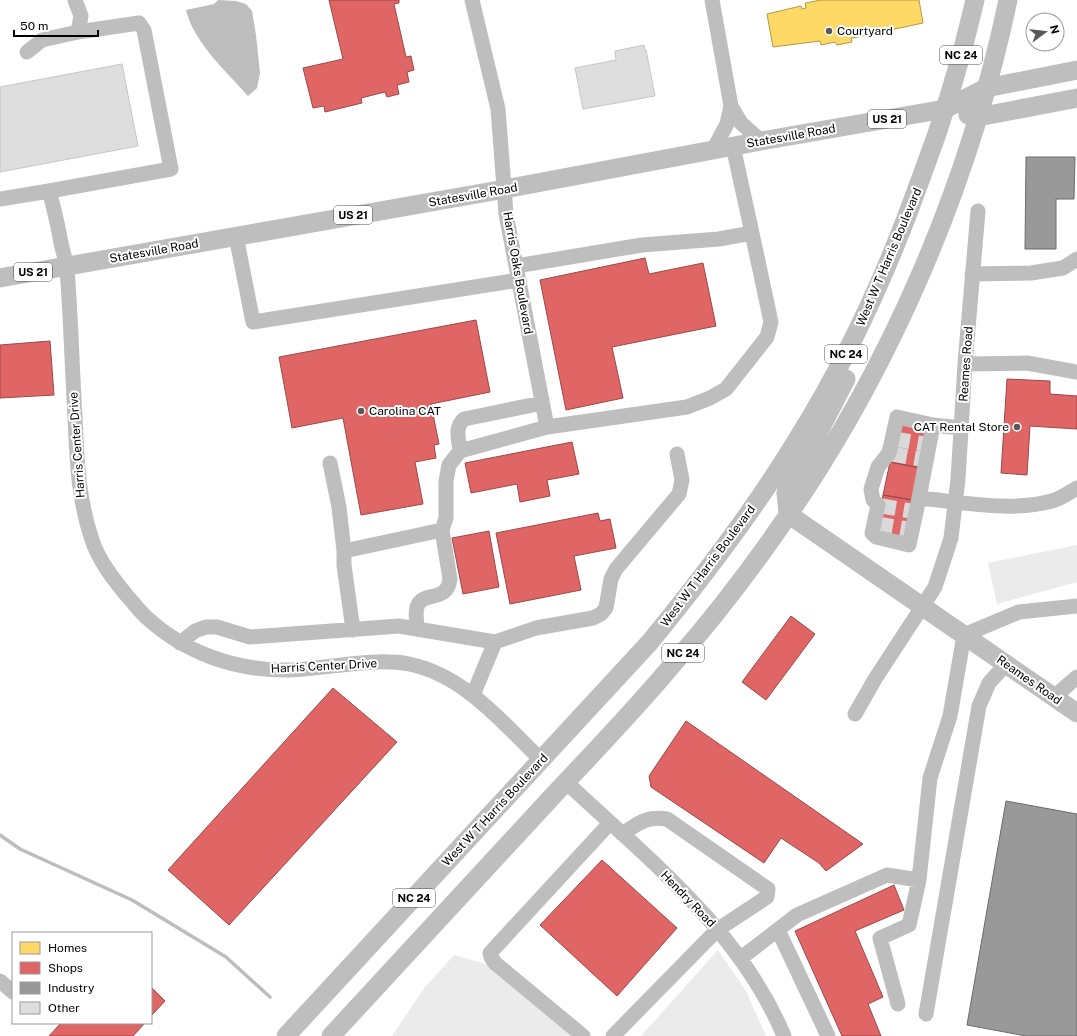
<svg xmlns="http://www.w3.org/2000/svg" width="1077" height="1036" font-family="'Public Sans',sans-serif">
<style>
.green{fill:#ebebeb}
.water{fill:#bdbdbd}
.homes{fill:#ffd966;stroke:#b29847}
.shops{fill:#e06666;stroke:#9d4747}
.industry{fill:#999;stroke:#6b6b6b}
.lines{fill:none;stroke-linecap:round;stroke-linejoin:round}
.stream{stroke:#bdbdbd;stroke-width:3.5}
.building{fill:#dedede;stroke:#c6c6c6}
.minor-tunnel{stroke:#d9d9d9;stroke-width:15;stroke-dasharray:15 8;stroke-linecap:butt}
.minor{stroke:#bebebe;stroke-width:15}
.major{stroke:#bebebe;stroke-width:19}
.poi-dot{fill:#595959;stroke:#fff;stroke-width:1.5}
.labels{text-anchor:middle;stroke-width:4;stroke-linejoin:round;paint-order:stroke}
.shield{fill:#fff;stroke:#4c4c4c;stroke-width:1}
.shield-label{font-size:11px;font-weight:bold;fill:#000}
.poi-label{font-size:12px;fill:#000;stroke:#fff;text-anchor:start}
.street-label{font-size:12px;fill:#000;stroke:#fff}
</style>
<rect width="100%" height="100%" fill="#fff"/>
<path class="green" d="M1077,545v37l-80,22 -9,-41z
M718,950l28,41 20,45h-125z
M454,955l35,10 85,71h-182l33,-49z"/>
<path class="water" d="M218,0l18,1 10,3 6,7 4,24 4,38 -3,15 -9,8c-22,-25 -54,-53 -62,-86l28,-6z"/>
<path class="homes" d="M821,0h98l4,23 -70,15h-2l1,4 -15,3 -2,-3 -14,3 -1,-4 -47,6 -6,-33 34,-8 1,3 4,-1 -1,-5z"/>
<path class="shops" d="M329,0h70v3l-5,1 12,53 5,-1 3,14 -7,2 2,10 -12,3 2,9 -12,3 -2,-5 -24,6 1,5 -37,9 -1,-6 -11,2 -10,-40 40,-9z
M645,258l4,16 54,-11 13,63 -104,21 11,51 -57,12 -26,-130z
M476,320l14,72 -59,12 8,40 -5,1 2,13 -21,4 8,42 -62,11 -18,-97 -51,10 -13,-71z
M50,341l4,54 -54,3v-53z
M1007,379l43,2v13l27,2v33l-47,-3 -3,49 -26,-2z
M899,422l28,5 -7,41 -30,-6z
M572,442l7,32 -32,6 3,16 -30,6 -3,-18 -46,9 -6,-30z
M890,462l30,6 -7,32 -30,-5z
M883,495l30,5 -8,41 -29,-5z
M598,513l2,8 10,-2 6,29 -42,8 7,34 -71,14 -14,-71z
M489,531l10,56 -36,7 -11,-56z
M791,616l24,18 -49,66 -24,-18z
M333,688l64,54 -168,183 -61,-55z
M686,721l177,123 -37,27 -7,-8 -38,-25 -17,25 -113,-76 -2,-11z
M602,860l75,68 -60,68 -77,-71z
M894,885l10,25 -49,21 28,66 -15,7 13,32h-39l-47,-105z
M151,987l14,14 -14,15z
M61,1023h84l-12,13h-84z"/>
<path class="industry" d="M1026,157h49l-1,42h-18v50h-31z
M1006,801l71,13v222h-51l-59,-11z"/>
<g class="lines">
<path class="stream" d="M0,835l20,14 112,51 94,57 44,40"/>
</g>
<path class="building" d="M644,45l1,5h1l9,46 -72,13 -8,-41 41,-8 -1,-9z
M122,64l16,82 -138,26v-85z"/>
<g class="lines">
<path class="minor-tunnel" d="M895,439l29,5
M892,454l29,5
M881,506l30,5
M878,524l29,5"/>
<path class="minor" d="M75,0l6,16 -3,16
M472,0l26,109 8,105 41,213
M712,0l19,106 10,17 20,18
M27,52l15,-12 36,-8 61,-9 5,7 27,139 -122,22
M713,150l14,-26 4,-18
M0,199l49,-8c5,17 9,35 12,52 2,9 5,18 6,26 4,50 5,99 8,148 2,44 3,81 17,123 7,21 22,40 36,57 6,6 11,14 18,20 39,36 90,54 143,53 37,-1 84,-13 120,-6 55,11 94,59 132,96
M236,236l17,86 266,-42
M516,266l126,-21 77,-6 33,-6 -19,-87
M972,274l59,-1 32,-5 14,-9
M965,364l62,-1 50,9
M933,425l28,3
M460,451c-1,-12 -6,-23 4,-32l78,-16
M330,463l9,44 5,44 98,-21 4,-12v-37l3,-16 11,-14 87,-24 140,-20 23,-9 16,-9 41,-52 4,-15 -19,-89
M919,498l14,-73 -36,-8 -8,36 -11,14 -7,22 2,11 5,5 -6,28 4,4 33,8 10,-47c43,4 96,15 136,2 8,-3 15,-8 22,-12
M344,551v14l9,65
M417,629c0,-7 -2,-16 0,-22 5,-17 30,-3 33,-28l-8,-49
M495,642l41,-14 57,-10 8,-4 5,-6 5,-29 5,-10 63,-75 3,-14 -5,-26
M180,643l15,-12 11,-4h11l33,10 149,-11 96,16 -22,53
M1054,697l23,-20
M855,714l20,-35 60,-92 16,-49 7,-59 7,-115 13,-153
M566,782c81,76 174,148 218,254
M778,930l50,106
M741,958l56,-43 90,-40 32,5 11,-102 20,-62 14,-81 55,-23 58,-6
M0,981l13,11
M898,1004l-18,-66 29,-13 10,-45
M926,1014l53,-308 10,-23 17,-19
M583,1036l-88,-73 -4,-6 -1,-4 120,-130
M613,1036l104,-106 50,-33 1,-8 -101,-70c-21,-3 -28,4 -45,15"/>
<path class="major" d="M968,115l10,2 99,-19
M0,278l505,-89 256,-48 184,-32 41,-21 91,-18
M788,514l289,199
M788,514l-2,-21 4,-14 23,-36 33,-64
M286,1036l364,-394c54,-66 106,-134 150,-207 50,-81 89,-167 121,-257 22,-58 40,-117 54,-178
M331,1036c73,-79 146,-158 219,-237 41,-44 84,-88 123,-135 39,-44 75,-91 109,-140 108,-155 187,-338 226,-524"/>
</g>
<g class="poi-dot">
<circle cx="829" cy="31" r="4"/>
<circle cx="361" cy="411" r="4"/>
<circle cx="1017" cy="427" r="4"/>
</g>
<g class="labels">
<g class="shield">
<rect x="940" y="46" width="42" height="18" rx="3"/>
<rect x="868" y="110" width="38" height="18" rx="3"/>
<rect x="334" y="206" width="38" height="18" rx="3"/>
<rect x="14" y="263" width="38" height="18" rx="3"/>
<rect x="825" y="345" width="42" height="18" rx="3"/>
<rect x="662" y="644" width="42" height="18" rx="3"/>
<rect x="393" y="889" width="42" height="18" rx="3"/>
</g>
<g class="shield-label">
<text x="961" y="59">NC 24</text>
<text x="887" y="123">US 21</text>
<text x="353" y="219">US 21</text>
<text x="33" y="276">US 21</text>
<text x="846" y="358">NC 24</text>
<text x="683" y="657">NC 24</text>
<text x="414" y="902">NC 24</text>
</g>
<g class="poi-label">
<text x="837" y="35">Courtyard</text>
<text x="369" y="415">Carolina CAT</text>
<text x="1009" y="431" text-anchor="end">CAT Rental Store</text>
</g>
<g class="street-label">
<text transform="translate(791 136) rotate(-10)" y="4">Statesville Road</text>
<text transform="translate(473 195) rotate(-10)" y="4">Statesville Road</text>
<text transform="translate(154 251) rotate(-10)" y="4">Statesville Road</text>
<text transform="translate(889 257) rotate(-67)" y="4">West W T Harris Boulevard</text>
<text transform="translate(518 273) rotate(80)" y="4">Harris Oaks Boulevard</text>
<text transform="translate(966 364) rotate(-86)" y="4">Reames Road</text>
<text transform="translate(77 445) rotate(-94)" y="4">Harris Center Drive</text>
<text transform="translate(708 566) rotate(-53)" y="4">West W T Harris Boulevard</text>
<text transform="translate(324 666) rotate(-3)" y="4">Harris Center Drive</text>
<text transform="translate(1029 680) rotate(35)" y="4">Reames Road</text>
<text transform="translate(495 810) rotate(-47)" y="4">West W T Harris Boulevard</text>
<text transform="translate(688 899) rotate(46)" y="4">Hendry Road</text>
</g>
</g>
<rect x="12" y="932" width="140" height="92" fill="#ffffff" stroke="#999999"/>
<rect x="20" y="942" width="20" height="12" fill="#ffd966" stroke="#999999"/>
<text x="48" y="952" font-size="12" fill="#000000">Homes</text>
<rect x="20" y="962" width="20" height="12" fill="#e06666" stroke="#999999"/>
<text x="48" y="972" font-size="12" fill="#000000">Shops</text>
<rect x="20" y="982" width="20" height="12" fill="#999999" stroke="#999999"/>
<text x="48" y="992" font-size="12" fill="#000000">Industry</text>
<rect x="20" y="1002" width="20" height="12" fill="#dedede" stroke="#999999"/>
<text x="48" y="1012" font-size="12" fill="#000000">Other</text>
<g transform="translate(1045 32) rotate(75)"><circle r="19" fill="#ffffff" stroke="#999999"/>
<path d="M0-3L7 15L0 10L-7 15Z" fill="#595959"/>
<text y="-6" font-size="11" font-weight="bold" text-anchor="middle" fill="#000000">N</text>
</g>
<path d="M14 30v6h84v-6" fill="none" stroke="#000000" stroke-width="2"/>
<text x="20" y="30" font-size="12" fill="#000000" stroke="#ffffff" stroke-width="3" paint-order="stroke">50 m</text>
</svg>
